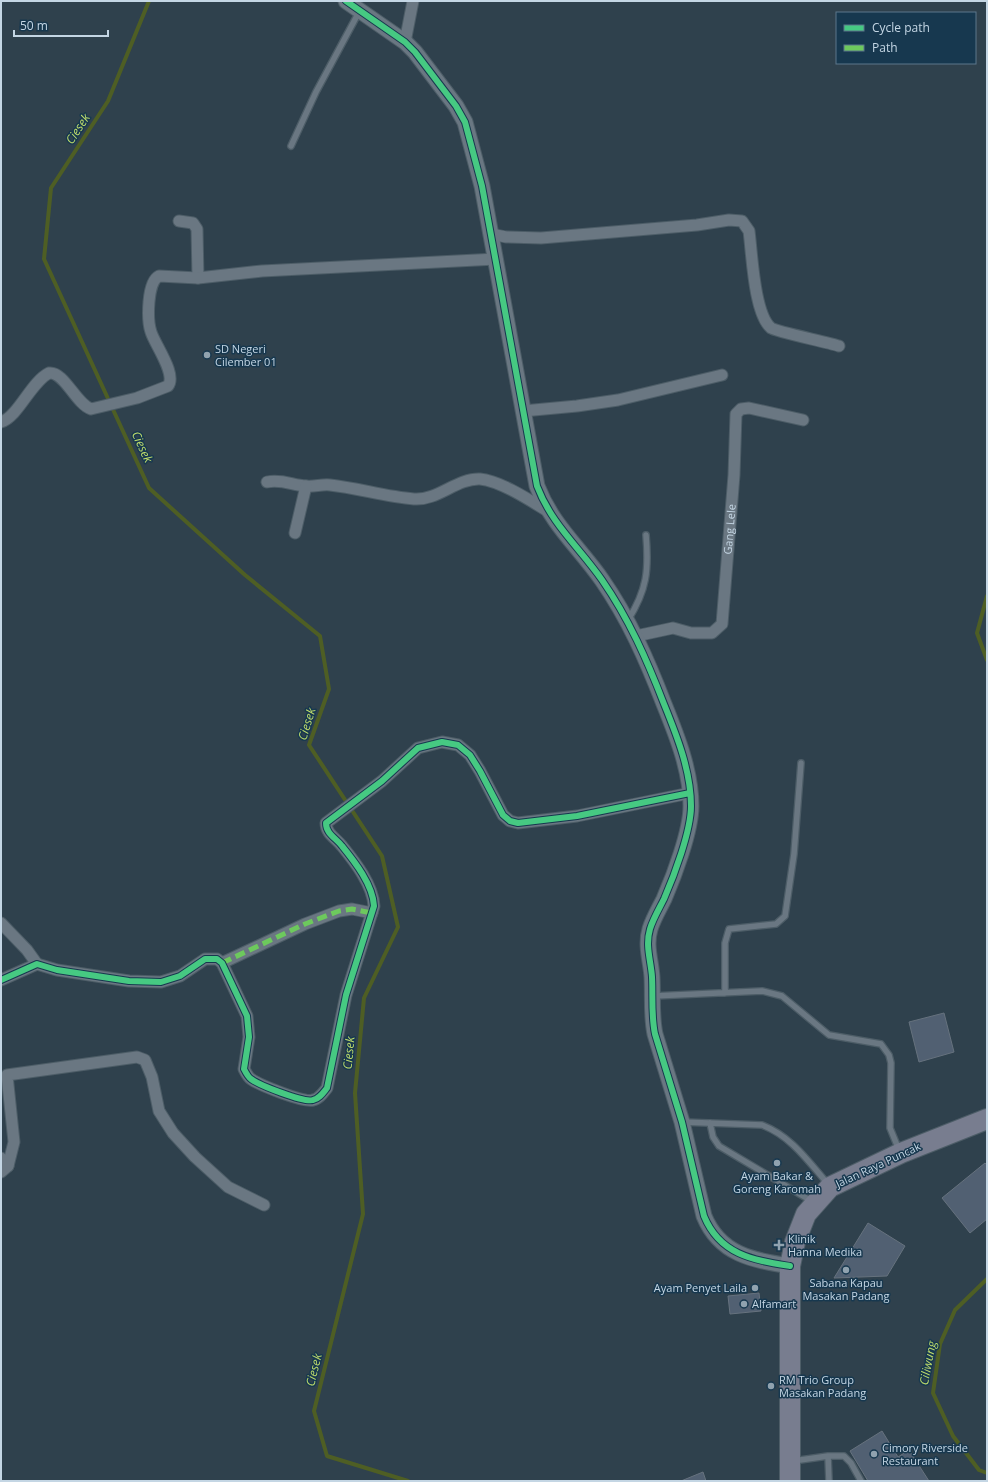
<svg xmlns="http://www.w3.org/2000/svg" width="988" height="1482" font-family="'Open Sans',sans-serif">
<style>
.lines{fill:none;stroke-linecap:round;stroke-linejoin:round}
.stream{stroke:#4e5e24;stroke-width:4}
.building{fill:#516072;stroke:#66727e}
.lane-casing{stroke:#4d5d67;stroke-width:8}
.street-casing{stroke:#4d5d67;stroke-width:13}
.secondary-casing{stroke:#4d5d67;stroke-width:17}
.highway-casing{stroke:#4d5d67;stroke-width:22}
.lane{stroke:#6a7782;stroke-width:5.5}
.street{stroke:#6a7782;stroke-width:11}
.secondary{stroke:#6a7782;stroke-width:15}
.highway{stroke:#787d8f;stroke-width:20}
.quiet{stroke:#6dc95d;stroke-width:5;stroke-dasharray:10 5;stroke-linecap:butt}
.cycleway-casing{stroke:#17384f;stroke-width:8}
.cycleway{stroke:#46c982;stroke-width:6}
.poi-dot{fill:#90a2af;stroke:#17384f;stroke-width:1.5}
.labels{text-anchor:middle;stroke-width:3;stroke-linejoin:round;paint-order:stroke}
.poi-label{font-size:11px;fill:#c4d6e4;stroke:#17384f;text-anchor:start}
.street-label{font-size:11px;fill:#c4d6e4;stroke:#17384f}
.water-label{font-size:12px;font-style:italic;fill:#bfdc6b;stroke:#17384f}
</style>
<rect width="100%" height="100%" fill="#2f414d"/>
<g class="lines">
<path class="stream" d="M149,1l-41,100 -57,87 -7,71 105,229 96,87 75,61 9,53 -20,56 73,111 16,71 -34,71 -9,95 8,121 -49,197 13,45 81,25
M987,596l-10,37 10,27
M987,1279l-32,31 -15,34 -7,49 20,43 26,34 8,3"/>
</g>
<path class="building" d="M944,1013l10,39 -35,10 -10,-40z
M985,1163l2,2v54l-17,14 -28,-35z
M868,1223l37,23 -18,30 -53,2z
M759,1293l2,18 -31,3 -2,-18z
M882,1431l16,26 11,-7 20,31h-61l-18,-30z
M703,1472l3,9h-25z"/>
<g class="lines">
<g class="lane-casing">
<path id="lane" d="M291,146l25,-54 43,-80
M628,620c19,-30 21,-50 18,-85
M725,993v-50l4,-14 47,-5 9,-8 9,-62 7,-91
M653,996l109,-5 20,5 47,39 52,9 8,11 2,8 -1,65 9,22
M682,1122l80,3c29,11 46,36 66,59
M710,1123l3,14 6,9 94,56
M828,1456l1,25
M793,1461l35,-5h16l7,7 10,18"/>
</g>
<g class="street-casing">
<g id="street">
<path d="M405,42l8,-41"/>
<path d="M179,221l14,2 4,6 1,49"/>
<path d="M491,234l15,3 35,1 156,-13 32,-5 13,1 7,10c3,22 5,83 22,97 6,4 56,14 68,18"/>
<path d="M523,411l54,-5 41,-6 104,-25"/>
<path d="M1,422c17,-5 30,-40 48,-49 15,-2 27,31 42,36l46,-11 31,-12c9,-12 -13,-41 -17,-54 -4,-12 -4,-50 8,-56l39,2 64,-7 234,-12"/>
<path d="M267,482c15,-3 25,3 39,4 8,1 16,-2 24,-1 28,3 56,12 84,14 23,2 43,-21 66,-20 21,2 51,22 69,33"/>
<path d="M295,533l11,-47"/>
<path id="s1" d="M636,636l37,-8 18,5h21l10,-9 12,-149 2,-61 5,-5 8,-1 54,12"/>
<path d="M1,923l26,27 10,14"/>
<path d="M222,963l83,-39 34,-13 13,-2 20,4"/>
<path d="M1,980l36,-16 20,6 72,11 32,1 19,-6 25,-17h12l5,4 25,53 2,21 -5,32c2,4 4,8 7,10 8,6 53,24 62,21 6,-1 10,-7 14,-12l19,-93 28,-89c-1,-21 -19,-44 -32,-60 -6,-8 -16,-12 -16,-23l56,-42 36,-33 24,-6 16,3 12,10 10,16 23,44 7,6 8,2 59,-7 113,-23"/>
<path d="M1,1158l7,8 -7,6"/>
<path d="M8,1166l6,-24 -7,-67 130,-18 8,3 7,17 7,34 14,22 22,24 33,30 36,18"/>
</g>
</g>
<g class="secondary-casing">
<path id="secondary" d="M346,1l59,41 10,10 41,54 9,16 17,64 55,300c15,39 42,61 65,94 27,39 45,80 62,124 13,32 27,67 27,102 0,25 -17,70 -27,93 -5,10 -11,20 -14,30 -5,17 1,32 2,48 1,19 -1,38 3,57l27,88 22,94c16,39 49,44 86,50"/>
</g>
<g class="highway-casing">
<path id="highway" d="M790,1481v-215l5,-24 11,-28 24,-27 71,-34 86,-34"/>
</g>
<use href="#lane" class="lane"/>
<use href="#street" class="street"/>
<use href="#secondary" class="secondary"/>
<use href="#highway" class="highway"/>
<path class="quiet" d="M222,963l83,-39 34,-13 13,-2 20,4"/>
<g class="cycleway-casing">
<path id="cycleway" d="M346,1l59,41 10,10 41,54 9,16 17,64 55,300c15,39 42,61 65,94 27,39 45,80 62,124 13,32 27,67 27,102 0,25 -17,70 -27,93 -5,10 -11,20 -14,30 -5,17 1,32 2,48 1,19 -1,38 3,57l27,88 22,94c16,39 49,44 86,50
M1,980l36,-16 20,6 72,11 32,1 19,-6 25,-17h12l5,4 25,53 2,21 -5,32c2,4 4,8 7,10 8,6 53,24 62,21 6,-1 10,-7 14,-12l19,-93 28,-89c-1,-21 -19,-44 -32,-60 -6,-8 -16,-12 -16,-23l56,-42 36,-33 24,-6 16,3 12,10 10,16 23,44 7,6 8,2 59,-7 113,-23"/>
</g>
<use href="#cycleway" class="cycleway"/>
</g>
<g class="poi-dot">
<circle cx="207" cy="355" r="4"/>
<circle cx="777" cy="1163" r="4"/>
<path d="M777 1239h4v4h4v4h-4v4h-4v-4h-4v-4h4z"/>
<circle cx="846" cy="1270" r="4"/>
<circle cx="755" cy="1288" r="4"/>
<circle cx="744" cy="1304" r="4"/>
<circle cx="771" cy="1386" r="4"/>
<circle cx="874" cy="1454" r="4"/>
</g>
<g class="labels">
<g class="poi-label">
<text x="215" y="353">SD Negeri<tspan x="215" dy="13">Cilember 01</tspan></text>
<text x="777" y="1180" text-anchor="middle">Ayam Bakar &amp;<tspan x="777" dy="13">Goreng Karomah</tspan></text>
<text x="788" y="1243">Klinik<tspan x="788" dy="13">Hanna Medika</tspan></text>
<text x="846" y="1287" text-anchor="middle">Sabana Kapau<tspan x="846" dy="13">Masakan Padang</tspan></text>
<text x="747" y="1292" text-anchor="end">Ayam Penyet Laila</text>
<text x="752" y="1308">Alfamart</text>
<text x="779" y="1384">RM Trio Group<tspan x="779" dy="13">Masakan Padang</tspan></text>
<text x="882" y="1452">Cimory Riverside<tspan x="882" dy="13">Restaurant</tspan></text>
</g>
<g class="street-label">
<text dy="4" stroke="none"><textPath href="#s1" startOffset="186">Gang Lele</textPath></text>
<text transform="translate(878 1165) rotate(-25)" y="4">Jalan Raya Puncak</text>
</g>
<g class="water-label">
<text transform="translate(78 129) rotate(-57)" y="4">Ciesek</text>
<text transform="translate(142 447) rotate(65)" y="4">Ciesek</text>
<text transform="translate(307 724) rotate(-73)" y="4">Ciesek</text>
<text transform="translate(349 1053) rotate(-85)" y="4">Ciesek</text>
<text transform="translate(928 1363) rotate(-79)" y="4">Ciliwung</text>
<text transform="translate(314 1370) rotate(-76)" y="4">Ciesek</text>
</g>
</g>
<rect width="988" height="1482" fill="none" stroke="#c4d6e4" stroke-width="4"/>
<rect x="836" y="12" width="140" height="52" fill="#17384f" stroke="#5c778b"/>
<rect x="844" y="25" width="20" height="6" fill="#46c982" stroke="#5c778b"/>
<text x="872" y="32" font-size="12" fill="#c4d6e4">Cycle path</text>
<rect x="844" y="45" width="20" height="6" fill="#6dc95d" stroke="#5c778b"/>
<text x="872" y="52" font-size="12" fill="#c4d6e4">Path</text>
<path d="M14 30v6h94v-6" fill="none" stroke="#c4d6e4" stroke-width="2"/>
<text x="20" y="30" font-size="12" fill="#c4d6e4" stroke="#17384f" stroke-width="3" paint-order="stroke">50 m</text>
</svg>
